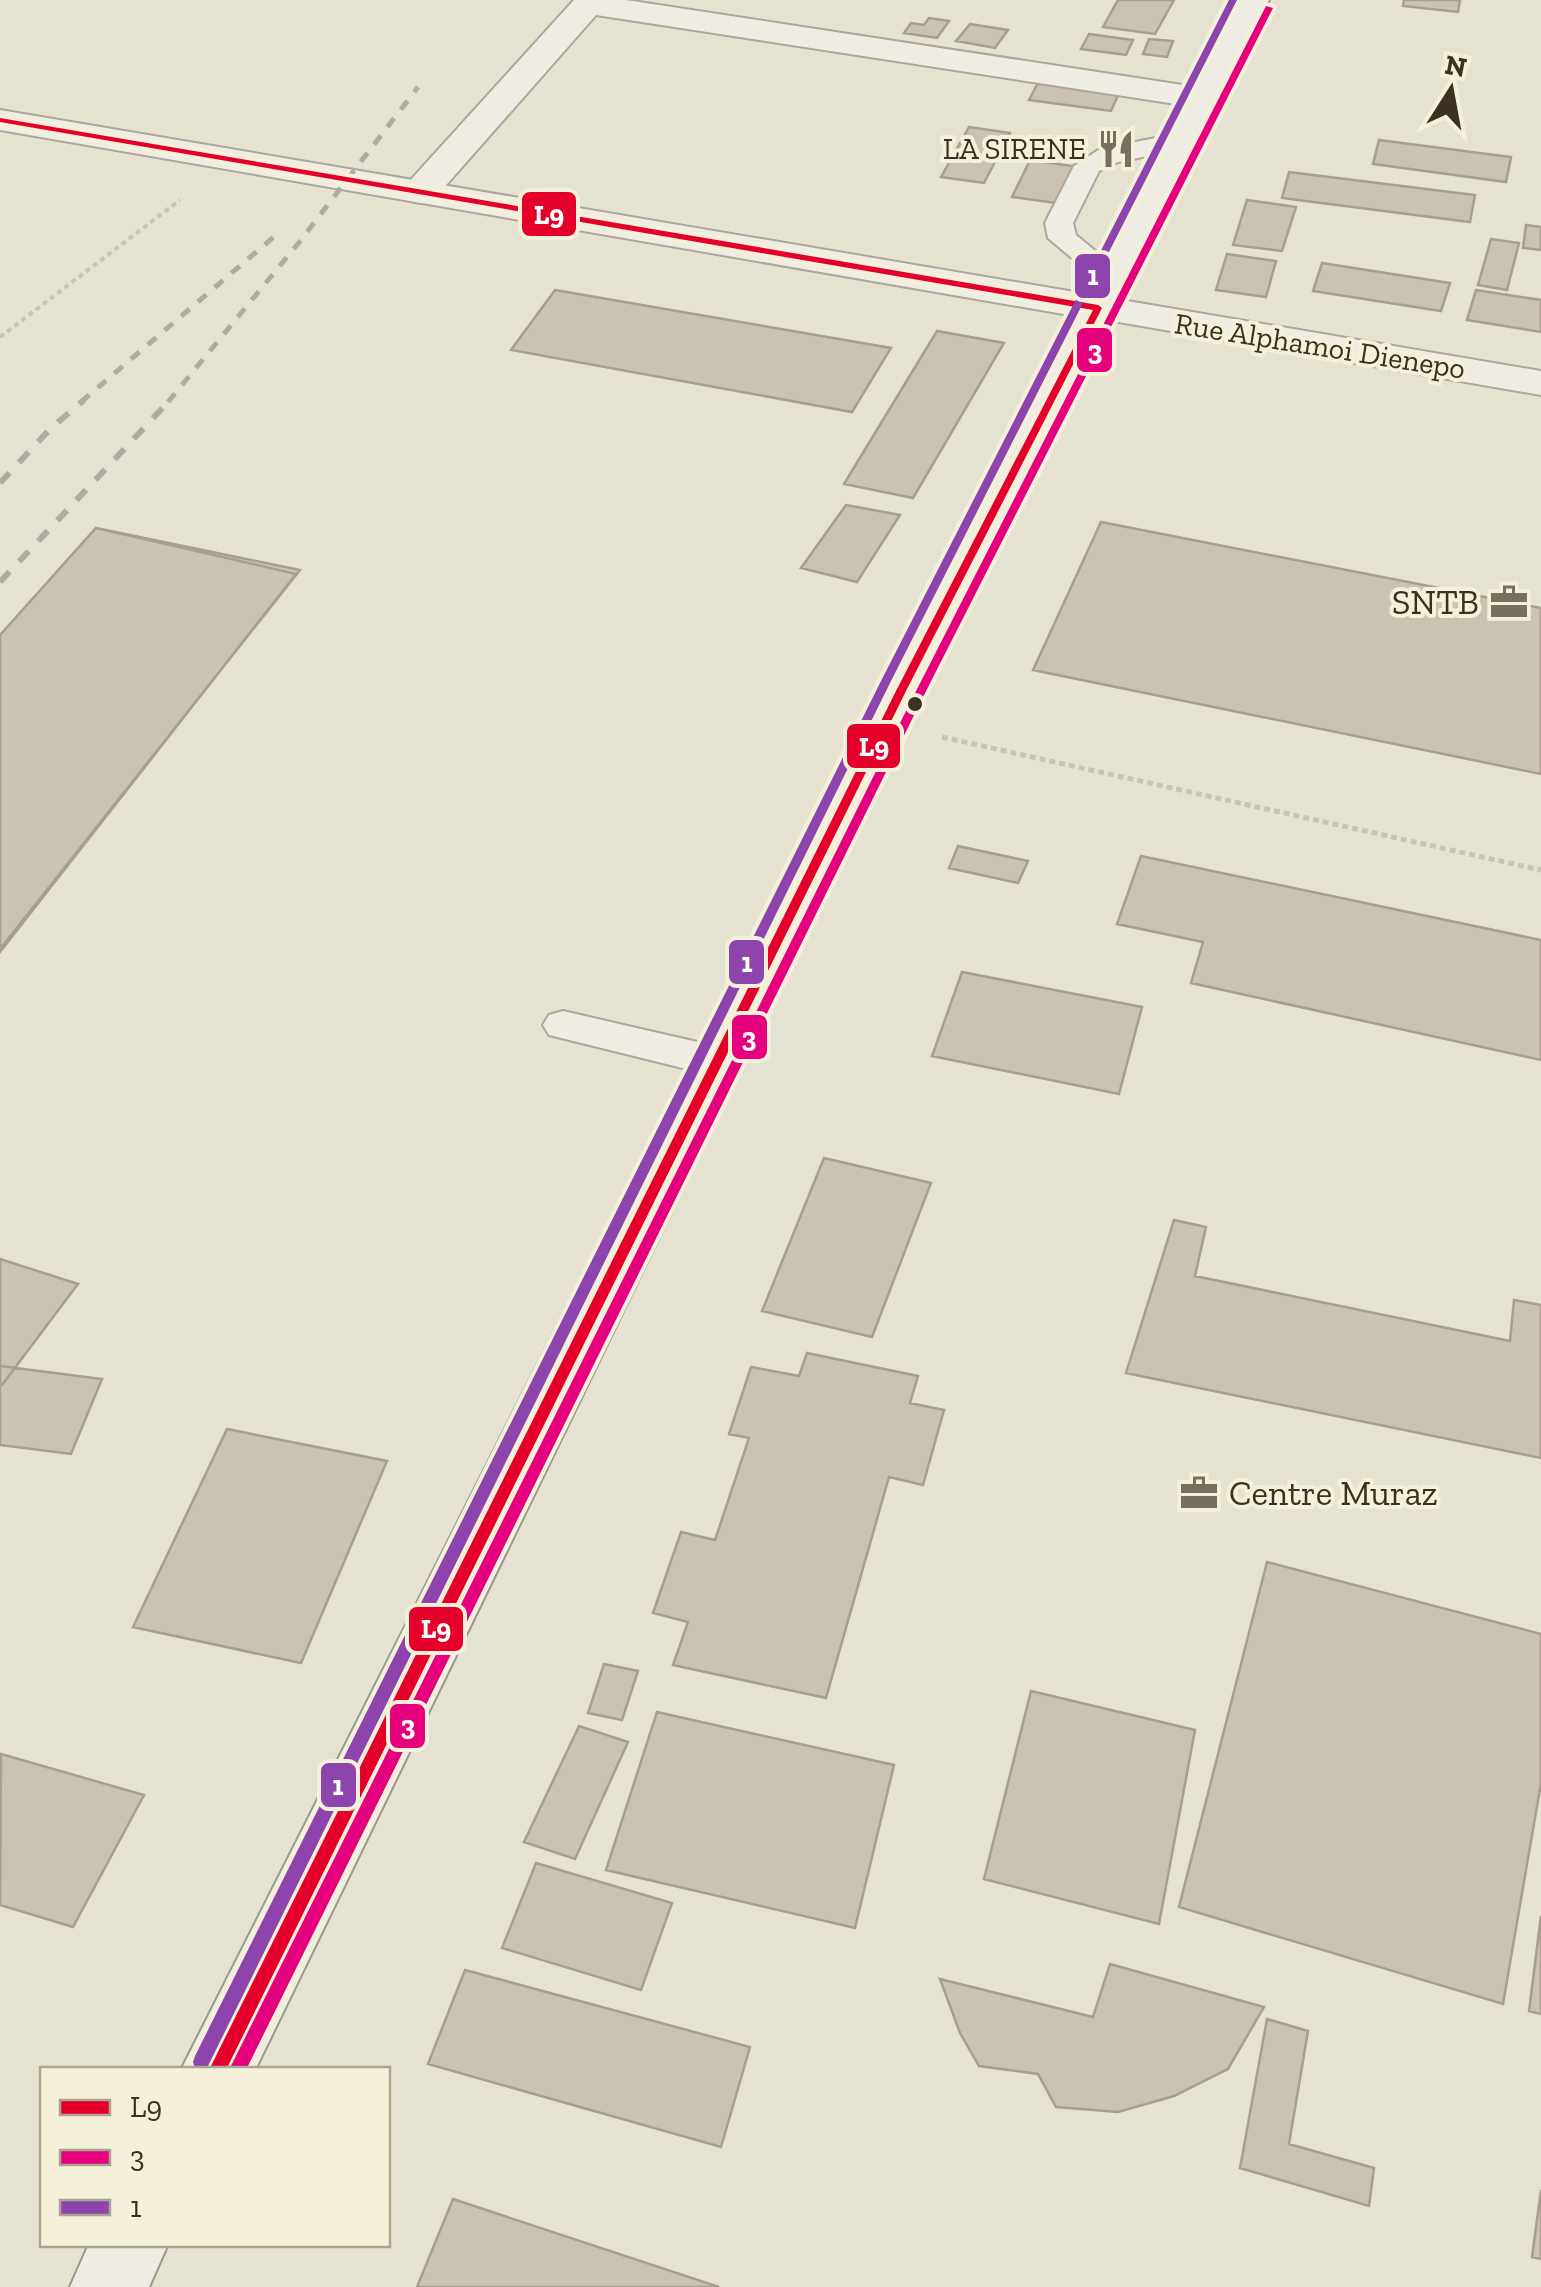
<svg xmlns="http://www.w3.org/2000/svg" width="1541" height="2287" font-family="'Zilla Slab',serif">
<style>
.building{fill:#cac2b3;stroke:#a79e91;stroke-width:2.5}
.lines{fill:none;stroke-linecap:round;stroke-linejoin:round}
.service-casing{stroke:#aca79a;stroke-width:4}
.minor-casing{stroke:#aca79a;stroke-width:4}
.tertiary-casing{stroke:#aca79a;stroke-width:4}
.secondary-casing{stroke:#9b978a;stroke-width:4}
.path-far1{stroke:#c7c3ba;stroke-width:4;stroke-dasharray:5 4;stroke-linecap:butt}
.path{stroke:#c7c3ba;stroke-width:5;stroke-dasharray:6 4;stroke-linecap:butt}
.service{fill:#eeece3;fill-rule:evenodd}
.minor{fill:#eeece3;fill-rule:evenodd}
.tertiary{fill:#eeece3;fill-rule:evenodd}
.secondary{fill:#eeece3;fill-rule:evenodd}
.rail-far1{stroke:#aeaba3;stroke-width:5;stroke-dasharray:11 11;stroke-linecap:butt}
.rail{stroke:#aeaba3;stroke-width:6;stroke-dasharray:14 14;stroke-linecap:butt}
.bus-1-casing{stroke:#f5f0da;stroke-width:8}
.bus-2-casing{stroke:#f5f0da;stroke-width:8}
.bus-3-casing{stroke:#f5f0da;stroke-width:8}
.bus-1{fill:#e4002b;fill-rule:evenodd}
.bus-2{fill:#e5007d;fill-rule:evenodd}
.bus-3{fill:#8e44ad;fill-rule:evenodd}
.bus-dot{fill:#3b3122;stroke:#f5f0da;stroke-width:4}
.labels{text-anchor:middle;stroke-width:8;stroke-linejoin:round;paint-order:stroke}
.far-poi-label{font-size:30px;fill:#3b3122;stroke:#f5f0da;text-anchor:end}
.far-street-label{font-size:30px;fill:#3b3122;stroke:#f5f0da}
.poi-label{font-size:35px;fill:#3b3122;stroke:#f5f0da;text-anchor:end}
.line-badge{stroke:#f5f0da;stroke-width:4}
.badge-label{font-size:28px;text-anchor:middle;font-weight:bold;fill:#fff}
</style>
<rect width="100%" height="100%" fill="#e6e2d2"/>
<path class="building" d="M1118,0h56l-19,34 -52,-7z
M1404,0h56l-2,12 -55,-6z
M929,18l20,3 -12,17 -33,-5 7,-10 13,2z
M970,24l38,6 -13,18 -39,-7z
M1089,34l44,6 -7,15 -45,-6z
M1149,39l24,2 -6,16 -24,-3z
M1039,81l80,12 -8,18 -82,-11z
M969,127l41,6 -26,50 -43,-6z
M1379,140l132,17 -5,25 -133,-18z
M1030,160l49,7 -16,37 -51,-7z
M1289,172l186,23 -5,27 -188,-24z
M1247,200l49,7 -14,44 -49,-6z
M1526,225l15,2v23l-18,-2z
M1491,239l28,4 -12,47 -29,-5z
M1227,254l49,7 -10,36 -50,-7z
M1322,263l128,20 -9,28 -128,-20z
M555,290l336,58 -39,64 -341,-62z
M1476,290l65,10v32l-74,-12z
M937,331l67,12 -91,155 -69,-14z
M846,505l54,10 -43,67 -56,-14z
M1101,522l440,86v166l-508,-104z
M96,528l204,42 -300,379v-314z
M96,528l200,46 -296,378v-317z
M958,846l70,15 -10,22 -69,-15z
M1141,856l400,84v120l-350,-77 12,-41 -86,-18z
M962,972l180,35 -23,87 -187,-38z
M824,1158l107,25 -59,154 -110,-26z
M1174,1220l32,7 -11,49 315,65 4,-41 27,5v153l-415,-85z
M0,1259l78,25 -76,101h-2z
M807,1353l111,23 -8,27 34,7 -21,75 -34,-8 -63,221 -153,-33 15,-43 -35,-9 28,-81 34,8 34,-102 -20,-4 22,-67 48,9z
M0,1366l102,13 -31,75 -71,-9z
M227,1429l160,32 -86,202 -168,-36z
M1267,1562l274,72v149l-38,221 -324,-97z
M604,1664l34,7 -16,49 -34,-7z
M1031,1691l164,39 -36,194 -175,-45z
M657,1712l237,53 -39,163 -249,-58z
M579,1726l49,16 -53,117 -51,-17z
M1,1754l143,41 -71,132 -73,-22z
M536,1863l136,40 -31,87 -139,-42z
M1541,1916v98l-12,-3z
M1110,1964l154,43 -36,62 -54,27 -56,16 -62,-5 -18,-33 -59,-8 -19,-33 -20,-54 153,38z
M465,1970l285,77 -29,100 -293,-83z
M1267,2019l41,12 -19,113 85,24 -5,38 -129,-38z
M1541,2190v69l-9,-2z
M453,2199l266,88h-302z"/>
<g class="lines">
<g class="service-casing">
<path id="service" d="M1181,133l10,2 4,6 -4,6 -73,15 -19,9 -26,52 3,12 52,43 -5,6h-20l-55,-46 -3,-15 29,-57 26,-17z
M563,1011l156,36 15,5 6,10 -6,10 -15,5 -170,-42 -6,-10 6,-10z"/>
</g>
<g class="minor-casing">
<path id="minor" d="M574,0h52l576,88 12,3 5,7 -5,7 -12,3 -606,-93 -163,185 -13,3 -13,-3 -5,-8 5,-8z
M1098,296l443,75v24l-457,-79 -5,-8 5,-8z"/>
</g>
<g class="tertiary-casing">
<path id="tertiary" d="M0,110l1098,186 14,4 5,8 -5,8 -14,4 -1098,-190z"/>
</g>
<g class="secondary-casing">
<path id="secondary" d="M1237,0h32l-345,691 -669,1379h-74l697,-1379z
M89,2244h79l-19,43h-79z"/>
</g>
<path class="path-far1" d="M0,337l180,-137"/>
<path class="path" d="M942,737l599,133"/>
<use href="#service" class="service"/>
<use href="#minor" class="minor"/>
<use href="#tertiary" class="tertiary"/>
<use href="#secondary" class="secondary"/>
<path class="rail-far1" d="M81,402l195,-167
M168,402l133,-162 117,-153"/>
<path class="rail" d="M0,483l50,-54 34,-29
M0,582l170,-182"/>
<g class="bus-1-casing">
<path id="bus-1" d="M0,118l1098,187 4,3 -196,383 -680,1379h-17l687,-1379 197,-381 -1093,-188z"/>
</g>
<g class="bus-2-casing">
<path id="bus-2" d="M1266,6l7,2 -351,691 -676,1371h-17l683,-1371z"/>
</g>
<g class="bus-3-casing">
<path id="bus-3" d="M1229,0h8l-347,683 -683,1385 -5,2 -7,-2 -2,-6 2,-6 685,-1373z"/>
</g>
<use href="#bus-1" class="bus-1"/>
<use href="#bus-2" class="bus-2"/>
<use href="#bus-3" class="bus-3"/>
</g>
<defs>
<g id="restaurant-bare" transform="scale(3)"><path d="M-5-6h1v4h1v-4h1v4h1v-4h1v5L-1.5 .5V6h-2V.5L-5-1ZM5-6V6H3V1.5H1.5Q1.5-4 5-6Z" fill="#776f60" stroke="#f5f0da" stroke-width="2.5" paint-order="stroke"/></g>
<g id="office-bare" transform="scale(3)"><path d="M-6-3h4V-5.5h4V-3h4V5H-6ZM-1-4.5V-3h2v-1.5ZM-6 0V1H6V0Z" fill="#776f60" stroke="#f5f0da" stroke-width="2.5" paint-order="stroke"/></g>
</defs>
<g fill-rule="evenodd">
<use href="#restaurant-bare" x="1116" y="149"/>
<use href="#office-bare" x="1509" y="602"/>
<use href="#office-bare" x="1199" y="1493"/>
</g>
<circle class="bus-dot" cx="915" cy="704" r="9"/>
<g class="labels">
<g class="far-poi-label">
<text x="1086" y="159">LA SIRENE</text>
</g>
<g class="far-street-label">
<text transform="translate(1320 346) rotate(9)" y="10">Rue Alphamoi Dienepo</text>
</g>
<g class="poi-label">
<text x="1479" y="614">SNTB</text>
<text x="1229" y="1505" text-anchor="start">Centre Muraz</text>
</g>
</g>
<g class="line-badge">
<rect x="520" y="190" width="58" height="48" rx="10" fill="#e4002b"/>
<rect x="1073" y="252" width="39" height="48" rx="10" fill="#8e44ad"/>
<rect x="1075" y="326" width="39" height="48" rx="10" fill="#e5007d"/>
<rect x="845" y="722" width="57" height="48" rx="10" fill="#e4002b"/>
<rect x="727" y="938" width="39" height="48" rx="10" fill="#8e44ad"/>
<rect x="730" y="1013" width="39" height="48" rx="10" fill="#e5007d"/>
<rect x="407" y="1605" width="58" height="48" rx="10" fill="#e4002b"/>
<rect x="388" y="1702" width="39" height="48" rx="10" fill="#e5007d"/>
<rect x="319" y="1761" width="39" height="48" rx="10" fill="#8e44ad"/>
</g>
<g class="badge-label">
<text x="549" y="224">L9</text>
<text x="1093" y="285">1</text>
<text x="1095" y="360">3</text>
<text x="874" y="756">L9</text>
<text x="747" y="972">1</text>
<text x="749" y="1047">3</text>
<text x="436" y="1638">L9</text>
<text x="408" y="1735">3</text>
<text x="338" y="1795">1</text>
</g>
<rect x="40" y="2067" width="350" height="180" fill="#f5f0da" stroke="#aba490" stroke-width="2.5"/>
<rect x="60" y="2100" width="50" height="15" fill="#e4002b" stroke="#aba490" stroke-width="2.5"/>
<text x="130" y="2117" font-size="30" fill="#3b3122">L9</text>
<rect x="60" y="2150" width="50" height="15" fill="#e5007d" stroke="#aba490" stroke-width="2.5"/>
<text x="130" y="2167" font-size="30" fill="#3b3122">3</text>
<rect x="60" y="2200" width="50" height="15" fill="#8e44ad" stroke="#aba490" stroke-width="2.5"/>
<text x="130" y="2217" font-size="30" fill="#3b3122">1</text>
<g transform="translate(1451 90) rotate(11)" stroke="#f5f0da" stroke-width="8" paint-order="stroke">
<path d="M0-8L18 38L0 25L-18 38Z" fill="#3b3122"/>
<text y="-15" font-size="28" font-weight="bold" text-anchor="middle" fill="#3b3122">N</text>
</g>
</svg>
